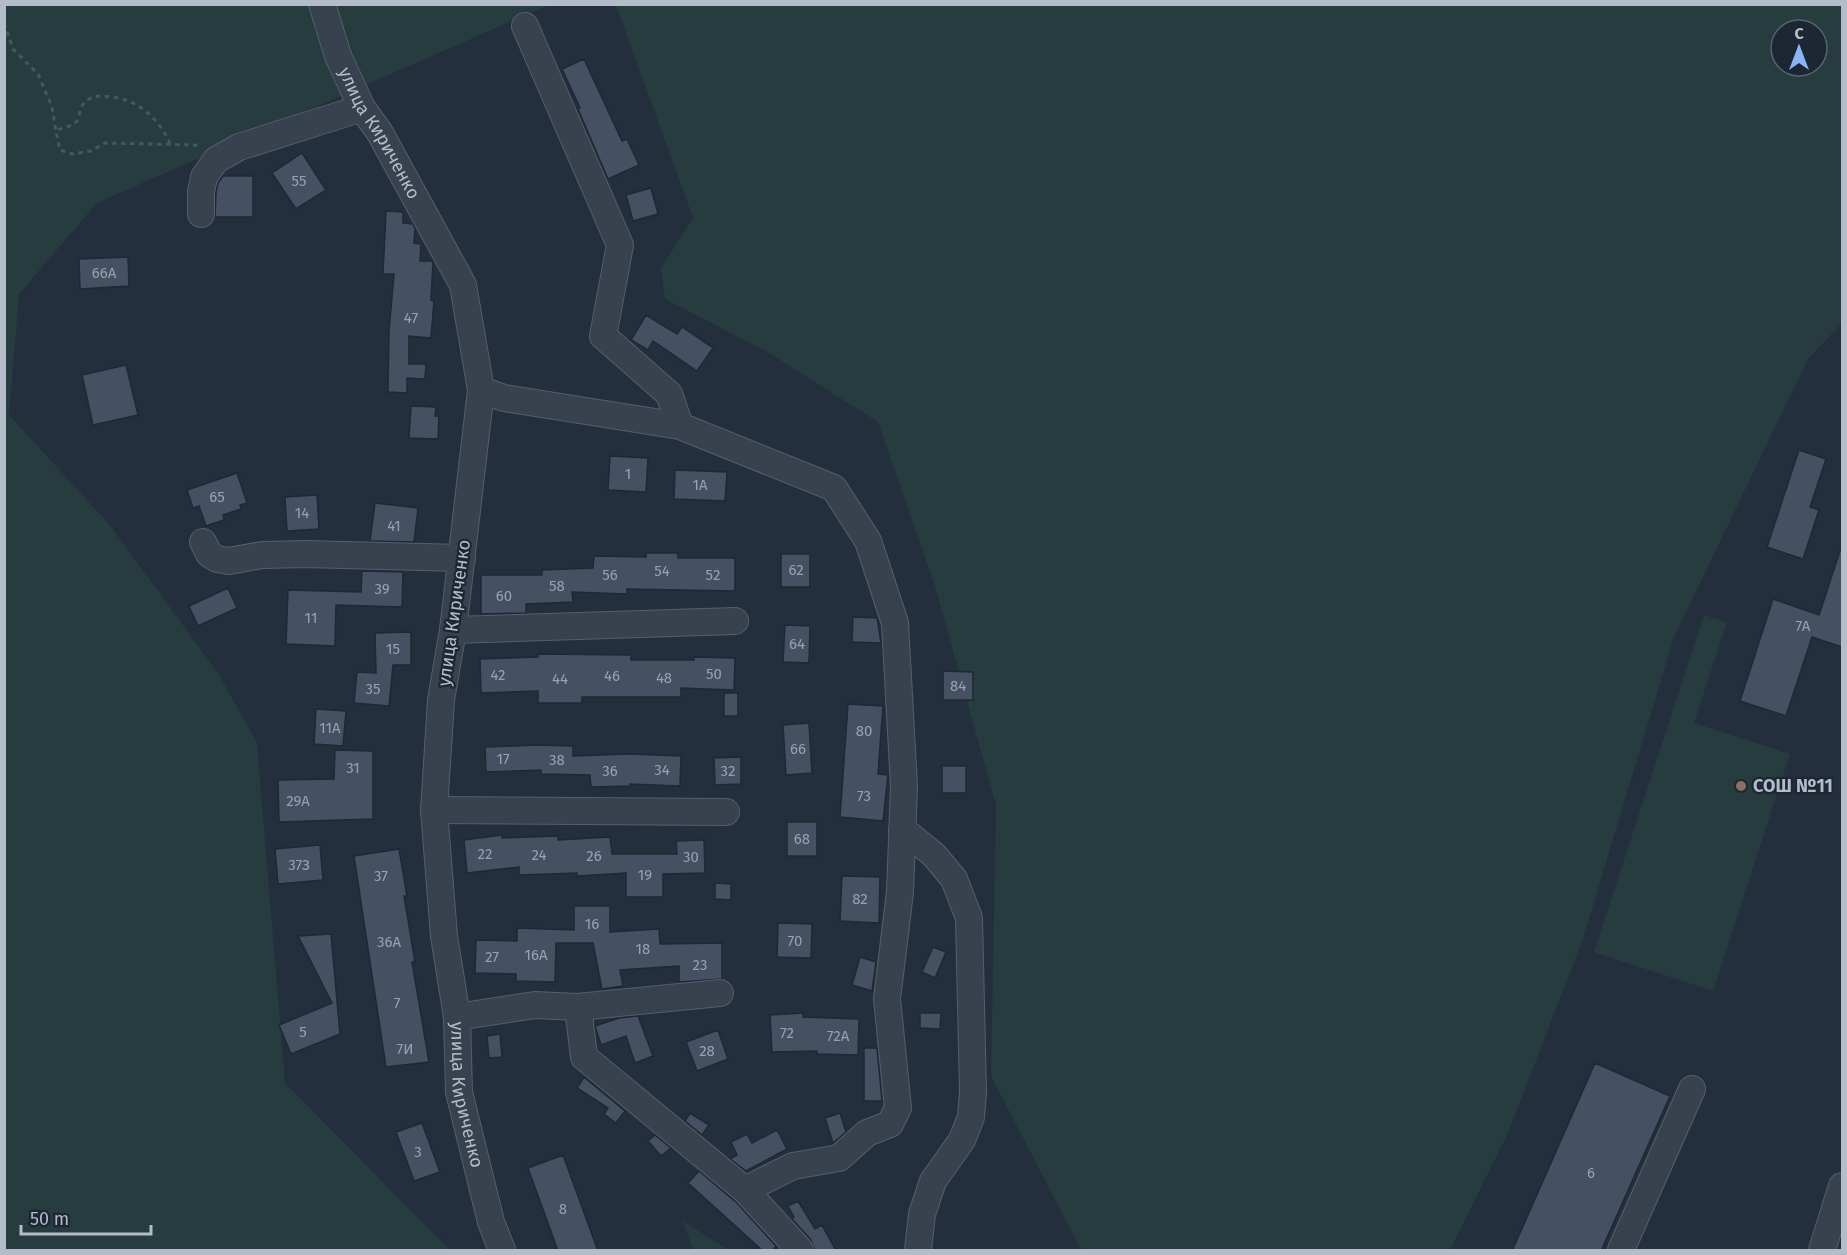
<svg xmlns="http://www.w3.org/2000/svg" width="1847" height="1255" font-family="'Fira Sans',sans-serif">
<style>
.green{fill:#263c3f;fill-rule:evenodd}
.building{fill:#455162;stroke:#1f2835;stroke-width:1.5}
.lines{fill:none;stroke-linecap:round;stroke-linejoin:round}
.minor-casing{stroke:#565f6c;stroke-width:28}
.path{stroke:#44595c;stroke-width:3;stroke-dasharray:4.5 4.5;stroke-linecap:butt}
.minor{stroke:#38414e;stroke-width:26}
.education-dot{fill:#8d6e63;stroke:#1d2633;stroke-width:2}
.labels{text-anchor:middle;stroke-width:4.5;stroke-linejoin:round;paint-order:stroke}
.number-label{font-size:15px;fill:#98a1af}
.street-label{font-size:18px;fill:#b4bcc9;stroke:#1d2633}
.poi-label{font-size:18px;font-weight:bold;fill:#b4bcc9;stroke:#1d2633;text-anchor:start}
</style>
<rect width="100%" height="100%" fill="#242f3e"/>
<path class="green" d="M4,5h544l-451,198 -78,91 -10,121 100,109 109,149 39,70 28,340 165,167h-445z
M616,5h1226v318l-34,36 -134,278 -91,302 -75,194 -58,117h-369l-90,-174 5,-271 -61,-219 -57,-164 -112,-71 -101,-52 -4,-31 32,-50zM1781,30h36v36h-36z
M1704,615l23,7 -33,101 96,31 -77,237 -119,-39z
M683,1221l45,29h-35z"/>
<path class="building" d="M584,59l38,82 5,-2 12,26 -31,14 -30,-70 2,-1 -18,-39z
M302,153l24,37 -30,19 -24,-36z
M223,176h30v41h-38l1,-24 2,-10z
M651,188l7,26 -25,7 -7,-26z
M386,211l17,1v11l10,1 2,4 -1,15 7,1 -1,17h13l-2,39 3,1 -3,37 -22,-2v28h17l-1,15 -18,-1v15l-19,-1 1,-61 5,-57h-11z
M128,257l1,29 -49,3 -1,-30z
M646,315l31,19 5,-7 31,21 -16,23 -44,-30 -5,9 -17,-10z
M126,365l12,50 -45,10 -11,-50z
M411,406l25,1 -1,9h4l-1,23 -29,-1z
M1799,450l27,9 -16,48 9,3 -16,49 -36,-12z
M610,456l38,2 -2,34 -38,-2z
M675,470l52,2 -2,29 -51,-2z
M237,473l10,30 -7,2 1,4 -18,6 1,5 -18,6 -7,-20 -6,2 -6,-18z
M317,495l2,34 -32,2 -2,-34z
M375,503l43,5 -4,34 -44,-1z
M1840,551h2v96l-30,-10 -26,79 -46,-15 33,-102 46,16z
M646,553h32v5h57v33l-108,-2v5l-55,-2 1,10 -47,2v9l-45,1v-39h61v-5l51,-2 1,-12 52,1z
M781,554h29v33h-29z
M362,571l41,1 -1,35 -66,-2 -1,41 -49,-2 2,-54 73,2z
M228,588l9,20 -39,18 -9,-20z
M853,617l24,1 4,25 -29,-1z
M785,625l25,1 -1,37 -26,-1z
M411,632v33h-18l-4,41 -35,-3 3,-31 19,1 -1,-40z
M538,654l93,1v5h63v-3l41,1 -1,32 -53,-2v9h-99v6h-44v-12l-57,2 -1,-34 58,-2z
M943,671l30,1v28h-30z
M724,693h14v23h-14z
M848,704l35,2 -5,68 10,1 -5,46 -43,-4z
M316,709l30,2 -3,35 -29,-2z
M809,723l3,50 -26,2 -3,-50z
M538,745l35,1v10l56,-2 52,2 -1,30 -50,-2v2l-39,1 -1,-12 -49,-1v-4l-55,2 -1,-25z
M335,750l38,1v68l-94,3 -1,-42 56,-1z
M741,757v27l-26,1 -1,-27z
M942,766h24v27h-24z
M787,822h30v34h-30z
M502,835v3l56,-2v4l52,-3 2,17h65l-1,-13 28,-1 1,33 -42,1v23h-37v-24l-49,3v-3l-58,2v-8l-52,6 -3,-33z
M320,845l3,35 -45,4 -3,-35z
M399,849l8,47h-3l11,66h-3l17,100 -43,5 -32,-211z
M842,876l38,1 -1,46 -39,-2z
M715,883l16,1v16l-16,-1z
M574,906h36v26l49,-3 1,15 62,-1v36l-43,3v-16l-59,4 3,16 -21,3 -9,-46h-37l-1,39 -39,-1v-7l-41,-1 1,-33 41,1v-13l57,2z
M778,923l34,1 -1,34 -34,-1z
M331,934l9,100 -49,20 -12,-29 53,-22 -34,-67z
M933,947l13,5 -11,26 -13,-6z
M860,957l16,5 -4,29 -20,-6z
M803,1013v4l56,2 -1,36 -41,-1v-3l-45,1 -2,-37z
M920,1013h21l-1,16 -20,-1z
M638,1016l15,40 -18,7 -9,-27 -25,9 -6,-19 24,-8z
M718,1030l10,29 -31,12 -11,-29z
M500,1034l2,23 -13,1 -2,-22z
M864,1048h13l5,53h-18z
M1595,1063l75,33 -69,155h-89z
M584,1077l41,34 -9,12 -12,-9 4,-6 -31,-20z
M690,1113l19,12 -7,10 -17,-14z
M840,1113l6,19 -13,11 -8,-25z
M422,1123l18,49 -26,9 -18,-49z
M777,1130l10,19 -41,22 -16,-12 7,-4 -6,-13 16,-8 5,9z
M655,1135l16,13 -10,8 -13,-15z
M563,1155l35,96h-40l-30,-83z
M699,1171l38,32 39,43 -4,5h-9l-75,-68z
M798,1201l17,28 7,-4 14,26h-21l-4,-11 -19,-21 2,-2 -6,-11z"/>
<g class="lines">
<g class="minor-casing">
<g id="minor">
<path id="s1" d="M322,4l16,52 24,52 18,25 83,152 18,105 -28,240 -12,70 -7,110 10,126 13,81 2,75 32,130 11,28"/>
<path d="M525,26l95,219 -17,91 66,58 11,32"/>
<path d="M201,214v-22l3,-15 12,-17 23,-13 123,-39"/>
<path d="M481,390l23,8 176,28 154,62 34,53 27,82 9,163 -4,106 -13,107 11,109 -8,16 -23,9 -28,25 -46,8 -48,24"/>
<path d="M203,542l6,12 8,5 12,2 33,-6 43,-1 157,4"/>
<path d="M453,630l282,-9"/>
<path d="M434,810l292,2"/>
<path d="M902,829l32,26 20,24 15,39 4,174 -2,25 -9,23 -29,41 -11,33 -4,36"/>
<path d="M578,1007l6,50 161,133 55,60"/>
<path d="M457,1017l78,-12 43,2 142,-14"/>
<path d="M1621,1250l71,-161"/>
<path d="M1822,1250l20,-64"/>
</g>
</g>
<path class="path" d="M4,23l9,26 25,25 14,33 4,25
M170,144c-10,-24 -31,-44 -58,-47 -8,-1 -16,-2 -23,2 -10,5 -8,16 -13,23 -5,6 -15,4 -20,10l4,18 12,4 19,-3 14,-8 91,2 4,4"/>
<use href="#minor" class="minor"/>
</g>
<circle class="education-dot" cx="1741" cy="786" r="6"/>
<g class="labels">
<g class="number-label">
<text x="299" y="186">55</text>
<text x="104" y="278">66А</text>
<text x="411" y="323">47</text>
<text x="628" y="479">1</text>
<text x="700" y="490">1А</text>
<text x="217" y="502">65</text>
<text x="302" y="518">14</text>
<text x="394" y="531">41</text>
<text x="796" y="575">62</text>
<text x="662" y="576">54</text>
<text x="610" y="580">56</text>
<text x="713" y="580">52</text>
<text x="557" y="591">58</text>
<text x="382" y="594">39</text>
<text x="504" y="601">60</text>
<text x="311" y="623">11</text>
<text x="1803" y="631">7А</text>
<text x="797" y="649">64</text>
<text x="393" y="654">15</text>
<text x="714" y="679">50</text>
<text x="498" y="680">42</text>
<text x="612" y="681">46</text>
<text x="664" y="683">48</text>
<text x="560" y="684">44</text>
<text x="958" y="691">84</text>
<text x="373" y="694">35</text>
<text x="330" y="733">11А</text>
<text x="864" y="736">80</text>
<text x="798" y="754">66</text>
<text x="503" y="764">17</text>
<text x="557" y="765">38</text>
<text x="353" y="773">31</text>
<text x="662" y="775">34</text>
<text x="610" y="776">36</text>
<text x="728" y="776">32</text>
<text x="864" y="801">73</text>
<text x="298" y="806">29А</text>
<text x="802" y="844">68</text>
<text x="485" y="859">22</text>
<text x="539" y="860">24</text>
<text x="594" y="861">26</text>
<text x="691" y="862">30</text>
<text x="299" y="870">37З</text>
<text x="645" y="880">19</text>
<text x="381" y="881">37</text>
<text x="860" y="904">82</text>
<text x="592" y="929">16</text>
<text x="795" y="946">70</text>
<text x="389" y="947">36А</text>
<text x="643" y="954">18</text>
<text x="536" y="960">16А</text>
<text x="492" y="962">27</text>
<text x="700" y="970">23</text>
<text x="397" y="1008">7</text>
<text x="303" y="1037">5</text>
<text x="787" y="1038">72</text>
<text x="838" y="1041">72А</text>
<text x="405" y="1054">7И</text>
<text x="707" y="1056">28</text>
<text x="418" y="1157">3</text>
<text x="1591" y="1178">6</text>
<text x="563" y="1214">8</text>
</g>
<g class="street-label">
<text dy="6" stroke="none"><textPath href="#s1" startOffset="142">улица Кириченко</textPath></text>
<text transform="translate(454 613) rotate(-82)" y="6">улица Кириченко</text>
<text dy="6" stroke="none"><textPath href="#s1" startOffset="1132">улица Кириченко</textPath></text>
</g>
<g class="poi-label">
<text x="1753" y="792">СОШ №11</text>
</g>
</g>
<rect width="1847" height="1255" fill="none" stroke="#b4bcc9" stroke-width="12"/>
<g transform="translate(1799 48)"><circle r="28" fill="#1d2633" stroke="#59626f" stroke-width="1.5"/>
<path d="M0-4.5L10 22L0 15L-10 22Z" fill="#8ab4f8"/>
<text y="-9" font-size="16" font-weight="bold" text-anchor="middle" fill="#b4bcc9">С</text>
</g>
<path d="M21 1225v9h130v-9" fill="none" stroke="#b4bcc9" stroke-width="3"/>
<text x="30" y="1225" font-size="18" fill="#b4bcc9" stroke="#1d2633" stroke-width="4.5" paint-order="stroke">50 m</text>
</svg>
